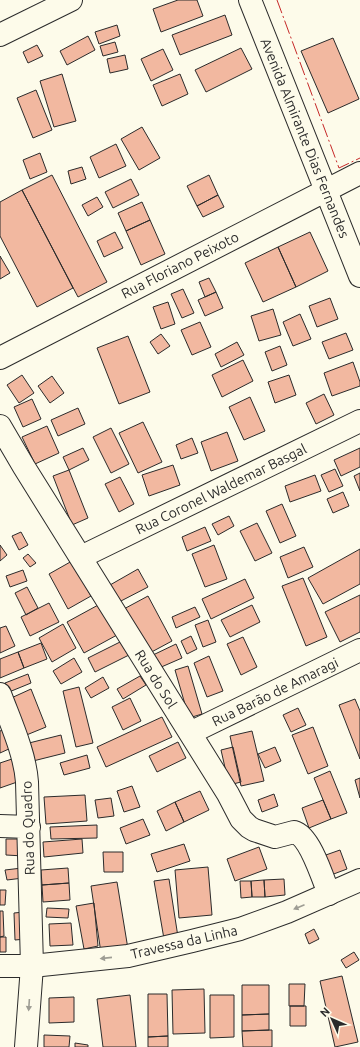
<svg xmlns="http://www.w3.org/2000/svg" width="360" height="1047" font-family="Ubuntu,sans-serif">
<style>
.building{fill:#f2b8a0;stroke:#2b2b2b}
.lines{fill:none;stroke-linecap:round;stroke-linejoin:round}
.minor-casing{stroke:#2b2b2b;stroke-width:24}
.major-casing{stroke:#2b2b2b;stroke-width:24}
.minor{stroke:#fdfbea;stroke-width:22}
.major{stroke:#fdfbea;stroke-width:22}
.power{stroke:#c62828;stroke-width:1;stroke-dasharray:14 3 2 3;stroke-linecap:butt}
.oneway{fill:#9e9d94}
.labels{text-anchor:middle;stroke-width:3;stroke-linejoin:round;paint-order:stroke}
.street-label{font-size:14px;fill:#2b2b2b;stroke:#fdfbea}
</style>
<rect width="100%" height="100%" fill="#fdfbea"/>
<path class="building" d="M178,0h19l6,16 -42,16 -8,-23z
M225,15l7,20 -52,20 -8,-20z
M117,25l3,11 -21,8 -4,-12z
M88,36l7,14 -28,15 -7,-14z
M333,38l26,61 -31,14 -27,-62z
M115,42l3,10 -15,4 -3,-10z
M37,45l6,11 -15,7 -5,-11z
M241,48l11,21 -46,23 -11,-22z
M163,49l10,21 -22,11 -10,-22z
M125,55l3,14 -18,4 -3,-14z
M62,74l14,47 -22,6 -14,-46z
M180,74l8,20 -26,12 -9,-21z
M36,90l16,40 -19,8 -16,-40z
M142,127l18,31 -21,12 -18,-31z
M116,144l10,22 -27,12 -9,-21z
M40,153l7,19 -17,7 -7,-19z
M82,167l4,12 -15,5 -3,-13z
M52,175l55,107 -29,15 -56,-107z
M209,175l9,20 -21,11 -10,-20z
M131,179l8,16 -26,13 -8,-16z
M22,190l51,98 -36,19 -37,-71v-34z
M218,195l6,12 -21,10 -6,-11z
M97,197l6,10 -15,9 -6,-11z
M142,202l8,18 -24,11 -8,-18z
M150,220l15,34 -24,11 -15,-34z
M115,232l8,16 -19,9 -7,-16z
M310,232l18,39 -32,16 -18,-40z
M278,247l18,40 -33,15 -18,-39z
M0,256l10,17 -10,6z
M209,278l7,14 -11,5 -6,-15z
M183,289l11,24 -12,5 -11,-24z
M216,292l7,16 -18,8 -7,-16z
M330,298l8,21 -21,8 -8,-21z
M168,302l7,22 -14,5 -8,-22z
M273,309l8,26 -22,6 -8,-25z
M300,314l11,25 -18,7 -10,-24z
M200,322l11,25 -19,8 -11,-25z
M346,333l7,17 -24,9 -7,-17z
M161,334l9,12 -12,8 -8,-12z
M128,336l22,56 -31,12 -22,-56z
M237,342l7,13 -23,12 -6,-13z
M280,346l7,19 -15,6 -7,-19z
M243,360l10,21 -31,16 -10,-22z
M353,362l7,20v4l-28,10 -8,-23z
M22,375l12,18 -15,10 -12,-18z
M289,375l7,20 -21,8 -7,-21z
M52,376l12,17 -14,10 -12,-17z
M324,394l10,21 -18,9 -10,-21z
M250,397l15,34 -21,9 -15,-33z
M32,399l9,20 -18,8 -9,-20z
M78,408l7,16 -27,12 -7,-16z
M143,422l19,40 -24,11 -19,-40z
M47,426l12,27 -24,11 -13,-27z
M111,428l18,36 -18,9 -18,-36z
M227,432l11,29 -27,10 -10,-29z
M192,438l6,15 -17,6 -5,-14z
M83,448l6,12 -20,10 -6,-13z
M360,448v19l-19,9 -7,-16z
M173,465l7,20 -31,11 -7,-21z
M335,469l8,17 -14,6 -8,-17z
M69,470l19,48 -16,7 -19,-49z
M360,473v18l-6,-15z
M315,475l6,16 -31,11 -5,-16z
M120,477l14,27 -15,8 -14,-28z
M343,492l6,14 -16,7 -6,-14z
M282,504l14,32 -16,7 -14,-32z
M229,516l5,10 -16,9 -6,-11z
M257,523l15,30 -17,8 -15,-30z
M205,527l6,14 -24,10 -5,-14z
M21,532l7,13 -9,5 -7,-14z
M0,545l7,10 -7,6z
M214,545l13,34 -22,8 -13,-33z
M304,547l9,20 -25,11 -8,-21z
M360,549v35l-37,20 -15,-26z
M28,554l8,9 -6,4 -7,-9z
M72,561l19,35 -23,13 -19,-35z
M138,569l10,18 -29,15 -9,-17z
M23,570l4,11 -17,6 -4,-11z
M303,578l24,59 -21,9 -24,-60z
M245,579l9,19 -43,21 -9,-20z
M27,587l11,21 -12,7 -11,-22z
M360,595v37l-20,10 -15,-30z
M148,596l24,45 -26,14 -24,-45z
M49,603l10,19 -29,14 -9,-19z
M100,604l17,31 -33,18 -17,-31z
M252,605l8,17 -30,15 -9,-17z
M195,607l5,10 -24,11 -4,-11z
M208,620l8,22 -13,5 -8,-22z
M63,624l13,24 -24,14 -13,-24z
M6,626l9,20 -15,7v-25z
M191,636l6,13 -10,5 -6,-13z
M243,637l14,30 -16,8 -14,-31z
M124,640l7,14 -36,18 -7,-14z
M41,643l6,16 -23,9 -6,-16z
M176,644l6,14 -23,10 -6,-13z
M18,652l6,16 -24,10v-19z
M209,656l14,35 -16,6 -13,-34z
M74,658l8,14 -21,12 -8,-13z
M188,666l14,48 -13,4 -14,-48z
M28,674l3,9 -22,9 -4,-9z
M140,676l6,9 -23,14 -6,-10z
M103,677l6,11 -18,10 -6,-10z
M79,687l14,56 -17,4 -13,-56z
M31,689l15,38 -22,9 -15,-37z
M130,698l11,23 -18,9 -11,-23z
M355,699l5,12v48l-21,-54z
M298,708l8,17 -15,7 -8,-17z
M162,717l10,20 -66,30 -9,-20z
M313,727l15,39 -20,8 -16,-39z
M2,730l9,18 -11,5v-22z
M252,731l12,50 -23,5 -11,-50z
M61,735l4,18 -36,9 -4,-18z
M178,742l8,16 -29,14 -8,-16z
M233,747l8,35 -12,3 -8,-35z
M275,747l6,14 -16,7 -7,-14z
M87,755l3,13 -26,7 -4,-12z
M12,759l8,22 -20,7v-25z
M330,771l17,42 -16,6 -17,-41z
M360,778v20l-5,-18z
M132,786l8,21 -16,5 -7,-21z
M200,791l9,19 -25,12 -9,-20z
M274,794l4,12 -16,6 -4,-12z
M85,795l2,26 -41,3 -2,-27z
M111,798l3,18 -16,2 -3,-18z
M323,800l8,19 -22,9 -7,-20z
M175,802l9,20 -18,9 -9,-20z
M143,819l7,16 -24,9 -6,-16z
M97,825v13l-46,1 -1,-12z
M6,839h19l-1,17 -18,-1z
M82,839l1,14 -39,4 -1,-15z
M184,844l6,17 -33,11 -6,-18z
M259,847l8,22 -32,12 -8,-22z
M340,850l7,19 -16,6 -8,-19z
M103,852h20v20h-19z
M208,867l4,48 -33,3 -4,-48z
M22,868l1,10 -16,2 -2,-10z
M68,868l1,15 -27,2 -1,-15z
M169,879l9,58 -14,2 -10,-58z
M284,879l1,16 -20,2 -1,-17z
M264,880l1,17h-13l-1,-16z
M240,881h11l1,16 -11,1z
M117,882l11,67 -27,4 -10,-67z
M69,883l1,17 -27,2 -1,-17z
M0,890h6l-1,15h-5z
M94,903l4,43 -14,3 -8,-43z
M47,908l22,1 -1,9 -22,-1z
M0,911h3l1,25 -4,1z
M24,912l2,27 -11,1 -1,-27z
M71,923l2,22 -23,1 -1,-22z
M314,929l5,10 -10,5 -4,-10z
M0,937h6v15h-6z
M354,952l5,8 -13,8 -5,-8z
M342,976l16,66 -23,5 -15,-66z
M289,984h16l-1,22h-15z
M242,985h27v29l-27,1z
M204,989l1,44 -32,1 -1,-44z
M148,994h19l1,42 -20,1z
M130,995l6,52h-33l-6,-48z
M210,995h24v42l-24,1z
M74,997v25l-25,1v-25z
M290,1006h16v20h-16z
M269,1014v16l-27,1v-16z
M272,1030v17h-29l-1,-16z
M44,1035l26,1 -1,11h-25z
M168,1036v11h-20v-10z
M75,1043l13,2v2h-13z"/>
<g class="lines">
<g class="minor-casing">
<path id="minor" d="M250,0l110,276
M0,35l71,-35
M0,358l360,-185
M0,426l24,41 204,327 13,25 8,8 5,3 21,7 19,-5c16,4 29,47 35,62
M81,557l279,-136
M0,694c10,27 25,59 27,88l5,184 -6,81
M190,733l170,-83
M0,826l29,1"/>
</g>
<g class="major-casing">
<path id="major" d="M0,966h32l96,-10 64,-15 48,-12 47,-17 73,-32"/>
</g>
<use href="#minor" class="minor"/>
<use href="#major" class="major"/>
<path class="power" d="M277,0l62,168 21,-10"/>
</g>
<defs><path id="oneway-solid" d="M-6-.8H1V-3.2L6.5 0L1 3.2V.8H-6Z"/></defs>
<g class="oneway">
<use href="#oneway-solid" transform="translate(299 907) rotate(157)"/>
<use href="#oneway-solid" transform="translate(106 958) rotate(174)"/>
<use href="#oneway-solid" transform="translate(29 1005) rotate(94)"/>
</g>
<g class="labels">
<g class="street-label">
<text transform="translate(305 138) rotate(68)" y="5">Avenida Almirante Dias Fernandes</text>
<text transform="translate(180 265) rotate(-27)" y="5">Rua Floriano Peixoto</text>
<text transform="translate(221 489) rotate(-26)" y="5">Rua Coronel Waldemar Basgal</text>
<text transform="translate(156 679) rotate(58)" y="5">Rua do Sol</text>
<text transform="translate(275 692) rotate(-26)" y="5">Rua Barão de Amaragi</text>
<text transform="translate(28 828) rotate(-92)" y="5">Rua do Quadro</text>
<text transform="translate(184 942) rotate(-13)" y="5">Travessa da Linha</text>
</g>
</g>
<g transform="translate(332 1019) rotate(315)" stroke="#fdfbea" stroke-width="3" paint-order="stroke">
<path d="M0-3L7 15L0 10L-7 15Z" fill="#2b2b2b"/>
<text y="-6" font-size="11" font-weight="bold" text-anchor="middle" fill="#2b2b2b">N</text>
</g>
</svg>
